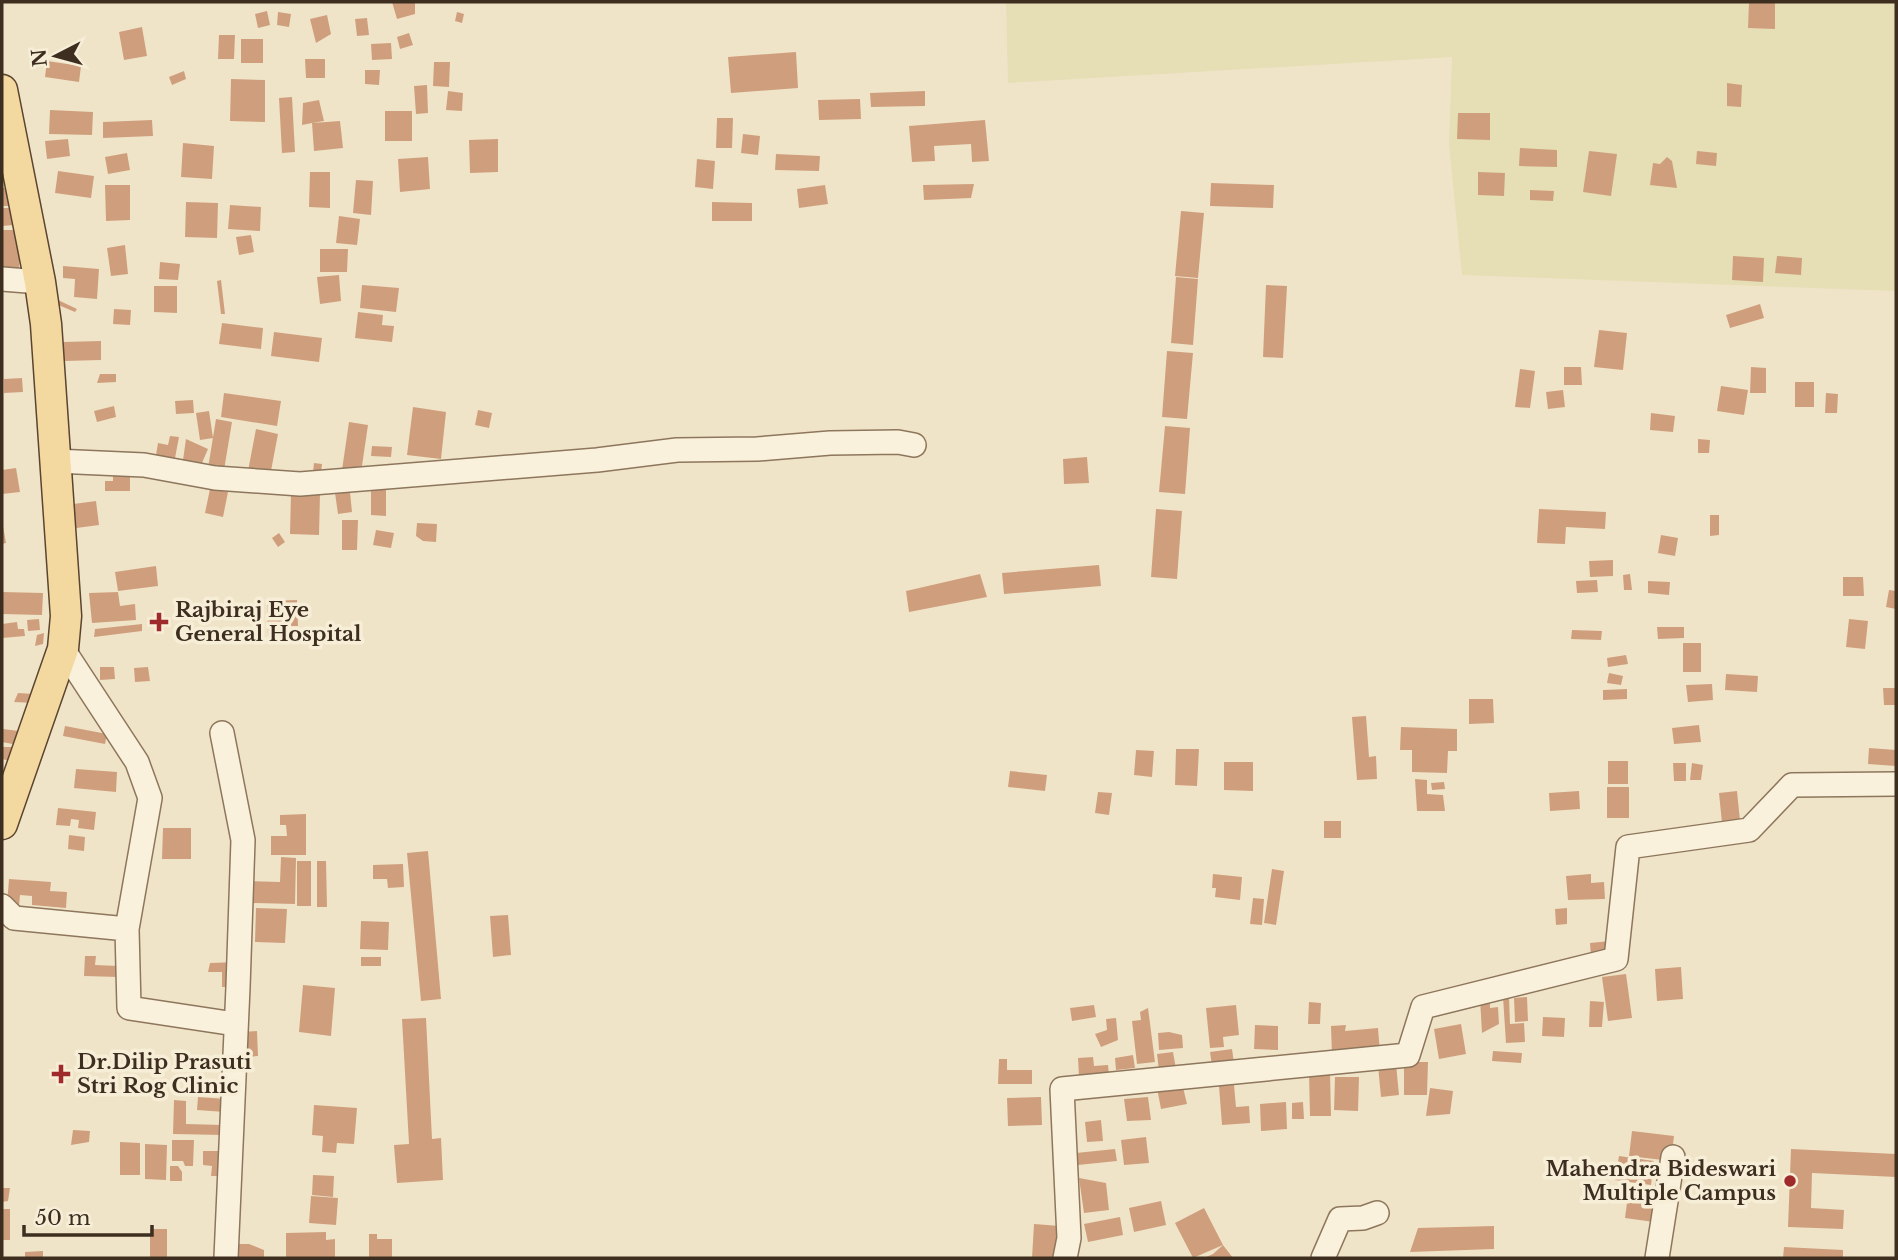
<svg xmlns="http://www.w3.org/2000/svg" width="1898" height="1260" font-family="'Libre Baskerville',serif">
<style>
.farmland{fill:#e6deb5}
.building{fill:#cf9f7d}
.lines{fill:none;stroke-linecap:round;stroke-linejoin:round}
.minor-casing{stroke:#8d765c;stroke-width:26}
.major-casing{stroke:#5b4430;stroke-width:33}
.minor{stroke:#faf1dc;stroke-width:23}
.major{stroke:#f3d9a0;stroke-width:30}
.poi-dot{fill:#9e2a2b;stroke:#f7eed8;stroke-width:2.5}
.labels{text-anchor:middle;stroke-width:7;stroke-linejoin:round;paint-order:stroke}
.poi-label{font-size:21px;font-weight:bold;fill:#3d2e20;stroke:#f7eed8;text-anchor:start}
</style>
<rect width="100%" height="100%" fill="#f0e4c8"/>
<path class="farmland" d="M1006,2h890v289l-434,-16 -13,-131 3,-87 -444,26z"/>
<path class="building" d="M392,2h23v12l-18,5z
M1749,2h26v27l-27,-1z
M267,11l3,14 -12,3 -3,-14z
M278,12l13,2 -2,13 -12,-2z
M457,12l7,2 -2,9 -7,-2z
M327,15l4,19 -15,9 -6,-24z
M367,18l2,17 -12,1 -2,-17z
M142,27l5,29 -23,4 -5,-28z
M409,33l4,12 -13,4 -3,-12z
M219,35h16l-1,24h-16z
M241,39h22v24h-22z
M391,43l1,16 -20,1 -1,-16z
M796,52l2,36 -67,5 -3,-36z
M305,59h20v19h-19z
M47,61l34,5 -2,16 -34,-5z
M434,62h16l-1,25 -16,-1z
M365,70h15l-1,15 -14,-1z
M184,71l2,8 -14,6 -3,-8z
M231,79l34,1v42l-35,-1z
M1727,83l15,2 -1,22 -14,-1z
M427,85l1,28 -12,1 -2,-28z
M448,91l15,2 -1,18 -16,-1z
M925,91v15l-54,1 -1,-14z
M292,97l3,55 -13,1 -3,-55z
M860,99l1,20 -42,1 -1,-20z
M319,100l5,21 -12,2 28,-2 3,27 -29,3 -2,-28 -10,2 1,-22z
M50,110l43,2 -1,23 -43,-1z
M385,111h27v30h-27z
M1458,113h32v27l-33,-1z
M717,118h16l-1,30h-16z
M152,120l1,16 -50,2v-16z
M985,120l4,41 -17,1 -1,-18 -37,2 1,15 -23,1 -3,-36z
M743,134l17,2 -2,19 -17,-2z
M68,139l2,17 -23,3 -2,-18z
M498,139v33l-28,1 -1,-33z
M183,143l31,3 -2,33 -31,-2z
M1520,148l37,2v17l-38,-1z
M1589,151l28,3 -6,42 -28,-4z
M1697,151l20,2 -1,13 -20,-2z
M127,153l3,17 -22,4 -3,-17z
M776,154l44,2 -1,15 -44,-1z
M428,157l2,32 -30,3 -2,-33z
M1667,157l5,4 5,27 -27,-3 3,-22 7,1z
M697,159l18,2 -2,28 -18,-2z
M58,171l36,5 -3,22 -36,-5z
M310,172h20v36l-21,-1z
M1478,172l27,1 -1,23 -26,-1z
M356,180l17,1 -2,34 -18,-2z
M1211,183l63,2 -1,23 -63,-2z
M974,184l-3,14 -47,2 -1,-15z
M105,185h25v35l-24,1z
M825,185l3,19 -29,4 -2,-19z
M2,188h8v18h-8z
M1530,190l24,1 -1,10 -23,-1z
M186,202l32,1 -1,35 -32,-1z
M712,202l40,1v18h-40z
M230,205l31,2 -1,24 -32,-2z
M2,208h12v17l-12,1z
M1181,211l23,2 -6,65 -23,-2z
M339,216l21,3 -3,26 -21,-2z
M2,230h19l-2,42 -17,-1z
M251,235l3,17 -15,3 -3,-18z
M125,245l3,29 -17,2 -4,-28z
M320,249h28l-1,23h-27z
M1733,256l31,2 -1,24 -31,-2z
M1777,256l25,2 -1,17 -26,-2z
M160,262l20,2 -2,16 -19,-1z
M63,266l36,3 -2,30 -23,-2 1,-18 -12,-1z
M339,275l2,26 -21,3 -3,-27z
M1176,277l22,2 -5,66 -22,-2z
M221,280l4,34h-4l-4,-33z
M362,285l37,3 -3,24 -36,-4z
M1266,285l21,1 -4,72 -20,-1z
M154,286h23v27l-23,-1z
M58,300l19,9 -2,3 -19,-8z
M1760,304l4,14 -34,10 -4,-13z
M114,309l17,1 -1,15 -17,-1z
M358,312l25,3 -1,10 12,1 -2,16 -37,-4z
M222,323l41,5 -2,21 -42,-5z
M1599,330l28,3 -4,37 -29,-3z
M274,332l48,6 -3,24 -48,-6z
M101,341v19l-37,1 -1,-19z
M1167,351l26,2 -6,66 -25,-2z
M1564,367h17l1,18h-18z
M1751,367l15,1v25h-16z
M1520,369l15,2 -5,37 -15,-1z
M100,374h16v8l-19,1z
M22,378l1,14 -19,1v-14z
M1795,382h19v25h-19z
M1721,386l27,4 -4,25 -27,-4z
M1563,390l2,17 -17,2 -2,-17z
M224,393l57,8 -4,25 -56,-9z
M1826,393l12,1 -1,19h-12z
M193,400l1,13 -18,1 -1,-13z
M114,406l2,11 -19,5 -3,-11z
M413,407l33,5 -5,47 -34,-4z
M478,410l14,3 -3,15 -14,-3z
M209,411l4,27 -13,2 -4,-27z
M1651,413l24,3 -2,16 -23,-2z
M216,419l16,3 -8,48 -16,-2z
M349,422l19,3 -6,41 -20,4z
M1165,426l25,2 -5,66 -26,-2z
M256,429l22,5 -8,42 -22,-5z
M170,436l9,1 -4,21 -19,-3 2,-12 10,2z
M186,439l22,10 -6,14 -19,-3z
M1698,439l12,1 -1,13h-11z
M372,446l20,1 -1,10 -20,-1z
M1087,457l2,26 -25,1 -1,-25z
M314,463l8,1 -1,9 -8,-1z
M113,467h17v24h-25v-10h8z
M16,468l4,24 -18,2v-24z
M210,489l18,3 -5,25 -18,-4z
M371,490h15v26l-15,-1z
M350,492l2,20 -14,2 -3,-21z
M291,493l29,1 -1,41 -29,-1z
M96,501l3,24 -30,4 -3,-24z
M1156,509l26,2 -5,68 -26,-2z
M1539,509l67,3 -1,17 -39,-2 -1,17 -28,-1z
M1710,515h9v20l-9,1z
M342,520h16l-1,30h-15z
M417,523l20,1 -1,18 -13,-1 -7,-5z
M3,526l3,17 -4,1v-17z
M376,530l18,3 -3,15 -18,-3z
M279,533l6,9 -7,5 -6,-9z
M1661,535l17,3 -3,18 -17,-3z
M1613,560v16l-23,1 -1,-16z
M1099,565l2,21 -97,8 -2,-21z
M156,566l2,20 -40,5 -3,-19z
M980,574l7,23 -78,15 -3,-21z
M1630,574l2,16h-8l-1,-15z
M1843,577h20l1,19h-21z
M1597,580l1,12 -21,1 -1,-12z
M1648,581l22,1 -1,13 -21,-2z
M1889,590l7,1v18l-10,-2z
M2,592l41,1 -1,22 -40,-1z
M118,592l2,14 15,-2 1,16 -44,3 -3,-30z
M297,600l1,26h-11v10h-19l-1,-35z
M39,619l1,11 -12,1 -1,-11z
M1849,619l19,2 -3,28 -19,-2z
M17,622l1,7h6l1,7 -23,2v-14z
M142,624v7l-48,6 1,-8z
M1657,627h27v11l-26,1z
M1572,630l30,1 -1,9 -30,-1z
M44,633l-1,11 -8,2 2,-11z
M1683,643h18v29h-18z
M1626,655l2,9 -20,3 -1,-9z
M100,667h14l1,12 -15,1z
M148,667l2,14 -15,1 -1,-14z
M1609,673l14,3 -2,9 -14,-2z
M1726,674l32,2 -1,16 -32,-2z
M1712,684l1,16 -25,2 -2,-17z
M1883,688h13v17h-12z
M1627,689v10l-24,1v-10z
M18,693l17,1 -1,9 -20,-1z
M1469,699h24l1,24 -25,1z
M1366,716l3,41 7,-1 1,23 -20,1 -5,-63z
M1699,725l2,17 -27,2 -2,-16z
M65,726l42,8 -2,10 -42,-8z
M1401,727l56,2v22h-9l-1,22 -35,-1v-22h-12z
M3,729l16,2 -1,14 -16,-3z
M2,747h15l-2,15 -13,-3z
M1869,748l27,2v16l-28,-2z
M1176,749h23l-2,37 -22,-1z
M1136,750l18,1 -2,26 -18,-2z
M1608,761h20v23h-20z
M1224,762h29v29l-29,-1z
M1673,763h13v18h-12z
M1692,763l11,2 -2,15h-11z
M76,769l41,3 -1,20 -42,-4z
M1010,771l37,4 -2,16 -37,-4z
M1415,779l12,1v14l16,1 2,16h-28z
M1444,782l1,7 -13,1 -1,-7z
M1607,787h22v31h-22z
M1579,791l1,18 -30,2 -1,-18z
M1737,791l3,30 -18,2 -3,-30z
M1098,792l14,1 -3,22 -14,-2z
M58,808l38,4 -2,18 -16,-2 1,-8 -8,-1 -1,7 -14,-1z
M306,814v41h-35v-19h16l-1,-11h-6v-10z
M1324,821h17v17h-17z
M163,828h28v31h-29z
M69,835l16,2 -1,14 -16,-2z
M428,851l13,148 -20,2 -14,-148z
M281,857l15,1 -1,46 -45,-1v-22l30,1z
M297,861h14v45h-14z
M317,861h9l1,46h-10z
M403,864l1,23 -16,1 -1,-9h-14v-14z
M1272,869l12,2 -8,54 -12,-2z
M1213,874l29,3 -2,23 -25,-3 1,-9h-4z
M1591,874v9l13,-1 1,17 -37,1 -2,-24z
M9,879l42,3 -1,9 17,1 -1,16 -34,-3v-9l-12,-1 -1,11 -12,-1z
M1253,898l11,1 -2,26 -12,-1z
M256,908l31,1 -2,34 -30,-1z
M1567,908v16l-11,1 -1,-16z
M508,915l3,40 -18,2 -3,-41z
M361,921l28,1 -1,28 -28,-1z
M1610,941l1,14 -20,2 -1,-14z
M85,956h11l-1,9 24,1 -1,11 -34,-1z
M361,957h20v9h-20z
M238,962v25h-16v-15h-14l2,-9z
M1681,967l2,32 -26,2 -2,-32z
M1626,974l6,44 -24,3 -6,-44z
M303,985l32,3 -4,48 -32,-4z
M1503,997h6l1,27 14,-1 1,19 -19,1z
M1527,997l1,24 -13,1 -1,-24z
M1480,999h10v9l8,-1 1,17 -17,9z
M1590,1001l14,1 -2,25h-13z
M1309,1002l12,1 -1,21h-12z
M1094,1005l2,12 -24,4 -2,-13z
M1236,1005l3,30 -16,2 1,10 -14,1 -4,-40z
M1148,1008l7,54 -18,2 -5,-43 9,-1 -1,-8z
M1543,1017l22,1 -1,19 -22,-1z
M426,1018l6,121 9,-1 2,42 -46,3 -3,-38 15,-1 -7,-125z
M1116,1018l2,22 -17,7 -6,-13 12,-4 -1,-11z
M1461,1024l5,30 -27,5 -5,-30z
M1255,1025l23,1v24l-24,-1z
M1346,1025l-1,6 33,-3 2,24 -48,4 -1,-30z
M257,1031l1,25 -13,1 -1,-25z
M1169,1032l13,3 1,13 -24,2 -1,-17z
M1232,1049l2,14 -22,3 -2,-14z
M1493,1051l29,2 -1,10 -29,-2z
M1173,1052l3,17 -17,2 -2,-17z
M1133,1055l2,13 -19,2 -1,-12z
M1093,1057l1,9 14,-1 1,10 -30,2 -1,-19z
M999,1059h8v11h25v14h-34z
M1404,1062h24l-1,33h-23z
M1396,1064l3,31 -18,2 -3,-31z
M1330,1072l1,44h-21l-1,-43z
M1335,1077h24l-1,34 -24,-1z
M1182,1083l5,21 -26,5 -4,-21z
M1234,1085l2,22 13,-1 1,17 -28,2 -3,-39z
M1430,1088l23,3 -3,23 -24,2z
M198,1097l28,2 -1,13 -28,-2z
M1041,1097l1,28 -34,1 -1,-28z
M1148,1097l3,23 -24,1 -3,-22z
M174,1100l12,1v23l37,1v10l-50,-1z
M1286,1102l1,27 -26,2 -1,-27z
M1303,1102l1,17h-12v-16z
M314,1105l43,3 -3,36 -17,-1 -1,10 -14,-1 1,-16 -11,-1z
M1101,1120l2,21 -16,1 -2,-20z
M73,1130l17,1 -1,11 -18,3z
M1632,1131l42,5 -3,25 -42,-5z
M1146,1137l3,26 -25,2 -3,-25z
M172,1140h22l-1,26h-8l-2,-5h-11z
M120,1142l20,1v32h-20z
M145,1144l22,1 -1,35 -21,-1z
M1115,1149l2,12 -39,4 -2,-12z
M1791,1149l105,5v23l-84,-4 -1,35 33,2 -1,19 -55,-2z
M203,1151h19l-1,25h-10l1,-10 -9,-1z
M1619,1156l35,5 -3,24 -36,-5z
M170,1166h8l4,6v9h-12z
M313,1175l21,1 -1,21 -21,-2z
M1079,1178l27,5 3,27 -25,3z
M2,1188h8l-2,13 -6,1z
M1628,1195l37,5 -4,23 -36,-5z
M311,1196l27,2 -2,27 -27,-2z
M1161,1201l5,24 -32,7 -5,-24z
M1204,1208l19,37 10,13h-29l9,-4 10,-9 -30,13 -18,-35z
M2,1209h8v31h-8z
M1120,1217l3,18 -35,7 -4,-18z
M1034,1224l26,2 -3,32h-25z
M1494,1226v23l-84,3 8,-24z
M150,1229h17v29h-17z
M326,1232v8l9,-1v19h-49v-25z
M369,1234h8v5h15v19h-23z
M238,1244h11l15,6v8h-25z
M1784,1247l59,3v8h-60z
M43,1251v7h-18v-6z"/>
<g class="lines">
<g class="minor-casing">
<path id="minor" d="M2,279l38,3
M55,461l89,4 71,13 85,6 297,-24 80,-10 80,-1 73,-6 68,-1 16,3
M63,649l74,113 13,36 -23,131 2,79 106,16
M222,733l21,107 -5,147 -12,271
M2,906l12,12 113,11
M1065,1258l4,-20 -7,-149 346,-34 15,-48 193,-48 12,-112 121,-17 43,-45 104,-1
M1323,1258l17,-39 23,-1 14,-5
M1657,1258l16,-101"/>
</g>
<g class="major-casing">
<path id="major" d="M2,90l38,192 6,42 20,292 -3,33 -61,175"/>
</g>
<use href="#minor" class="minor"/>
<use href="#major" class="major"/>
</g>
<g class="poi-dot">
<path d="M155.5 611.5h7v7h7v7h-7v7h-7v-7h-7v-7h7z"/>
<path d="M57.5 1063.5h7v7h7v7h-7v7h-7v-7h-7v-7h7z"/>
<circle cx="1790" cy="1181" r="7"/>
</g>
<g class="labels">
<g class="poi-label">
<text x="175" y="617">Rajbiraj Eye<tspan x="175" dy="24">General Hospital</tspan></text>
<text x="77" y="1069">Dr.Dilip Prasuti<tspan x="77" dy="24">Stri Rog Clinic</tspan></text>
<text x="1776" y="1176" text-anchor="end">Mahendra Bideswari<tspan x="1776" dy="24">Multiple Campus</tspan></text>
</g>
</g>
<rect width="1898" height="1260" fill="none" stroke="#3d2e20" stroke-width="7"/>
<g transform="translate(56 56) rotate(264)" stroke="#f7eed8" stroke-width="5" paint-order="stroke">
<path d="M0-5L12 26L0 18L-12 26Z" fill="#3d2e20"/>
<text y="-10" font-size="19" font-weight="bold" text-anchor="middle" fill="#3d2e20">N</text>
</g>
<path d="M24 1225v10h128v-10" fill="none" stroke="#3d2e20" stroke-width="3.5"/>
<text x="35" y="1225" font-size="21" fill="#3d2e20" stroke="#f7eed8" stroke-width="5" paint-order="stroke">50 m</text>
</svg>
